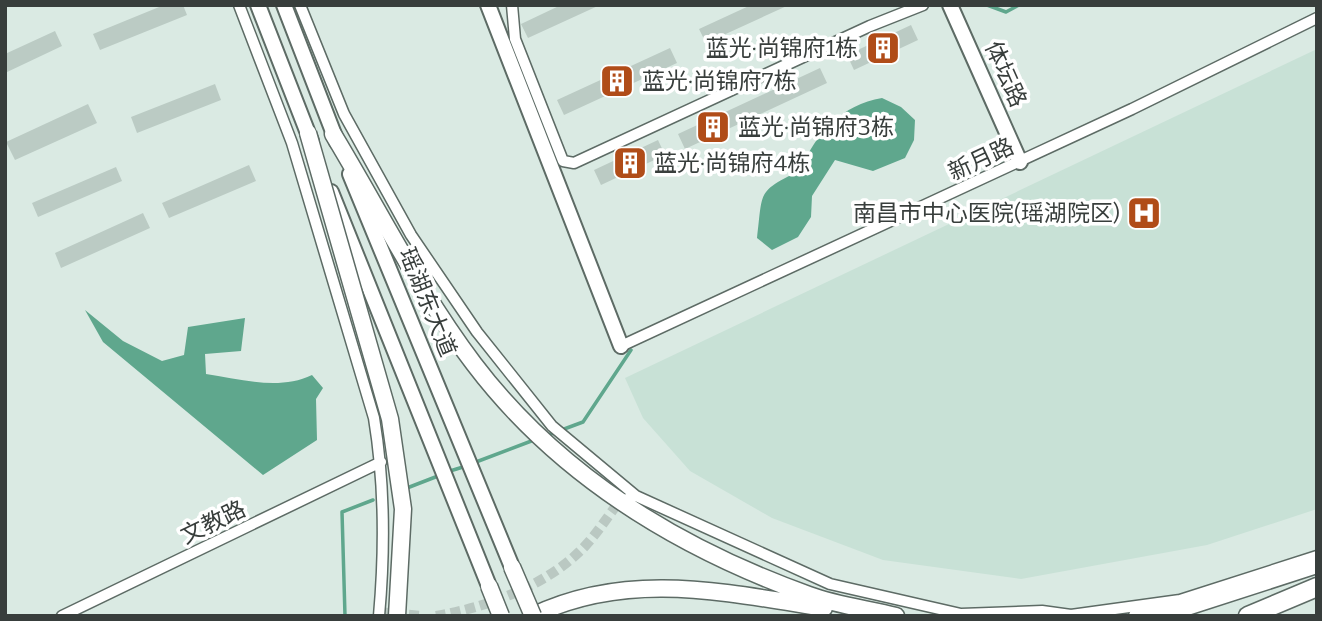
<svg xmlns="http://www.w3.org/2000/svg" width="1322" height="621" font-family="Bitter,'Noto Sans SC',serif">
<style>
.built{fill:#c8e1d6}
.water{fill:#5fa78d}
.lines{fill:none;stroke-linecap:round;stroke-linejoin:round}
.stream{stroke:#5fa78d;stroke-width:3.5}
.building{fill:#bbcbc4}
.street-tunnel{stroke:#bac8c2;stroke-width:10;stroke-dasharray:10 5;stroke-linecap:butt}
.street-casing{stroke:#5d6b65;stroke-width:13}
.secondary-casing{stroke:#5d6b65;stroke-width:18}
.primary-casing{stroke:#5d6b65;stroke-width:19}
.highway-casing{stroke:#5d6b65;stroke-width:21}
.street{stroke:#fff;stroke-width:10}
.secondary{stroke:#fff;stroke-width:14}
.primary{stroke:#fff;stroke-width:16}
.highway{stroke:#fff;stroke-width:18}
.primary-bridge-casing{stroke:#5d6b65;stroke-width:19;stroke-linecap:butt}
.primary-bridge{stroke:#fff;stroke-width:16}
.labels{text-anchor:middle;stroke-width:7;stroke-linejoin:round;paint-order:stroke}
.poi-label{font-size:23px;fill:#383e3c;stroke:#fff;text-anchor:start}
.street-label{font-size:23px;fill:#383e3c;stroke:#fff}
</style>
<rect width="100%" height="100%" fill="#daeae3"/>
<path class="built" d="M1317,49v460l-110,36 -186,34 -138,-19 -111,-42 -82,-47 -47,-53 -18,-40z"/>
<path class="water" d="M882,98l19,9 14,13 -1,20 -9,18 -32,13 -38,-11 -23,36 -1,21 -13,20 -26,13 -15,-12c6,-47 -1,-46 44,-68 14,-37 41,-65 81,-72z
M85,310l38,31 39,20 22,-6 4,-28 57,-9 -4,33 -36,3 1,20c34,5 73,17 106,1l11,13 -7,11 1,41 -54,35 -160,-133z"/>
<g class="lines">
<path class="stream" d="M987,5l19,7 13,-7
M548,435l35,-13 48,-72
M476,462l58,-22
M450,471l13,-4
M407,488l31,-12
M345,616l-3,-104 31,-12"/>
</g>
<path class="building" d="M164,5h19l4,10 -87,35 -7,-16z
M561,5h39l-72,33 -7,-14z
M751,5h38l-83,38 -7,-14z
M911,25l7,15 -64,30 -7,-15z
M55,31l7,15 -57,27v-19z
M670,48l7,15 -113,52 -7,-15z
M820,68l7,15 -142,66 -7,-15z
M215,84l6,16 -84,33 -6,-16z
M88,104l9,19 -82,37 -9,-18z
M658,140l7,15 -64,30 -7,-15z
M249,165l7,16 -87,37 -7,-15z
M116,167l6,14 -84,36 -6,-14z
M143,213l7,15 -89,40 -6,-15z"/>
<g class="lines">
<path class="street-tunnel" d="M379,612l42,4
M436,616c52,-9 113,-31 150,-71 12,-13 22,-29 33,-43"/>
<g class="street-casing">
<path id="street" d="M239,5l53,138 82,275c11,67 11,131 5,198
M300,5l44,109 67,121 66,97 75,94 84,70
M512,5l3,34 48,122 11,2 296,-137 53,-21
M621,346l511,-237 185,-91
M619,502l17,-6 194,88 131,30 81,-3 29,4 109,-15 137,-44
M62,616l319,-154"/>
</g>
<g class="secondary-casing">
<path id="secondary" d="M258,5l53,136
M284,5l53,137
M488,5l133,341
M950,5l70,157
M350,174l162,393
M331,192l158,394"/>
</g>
<g class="primary-casing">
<path id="primary" d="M333,134c46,76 87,159 141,230 85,112 204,184 335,231 27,10 59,14 87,21
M532,616c96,-46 191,-24 292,-8
M1137,616l44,-7 136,-44"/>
</g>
<g class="highway-casing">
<path id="highway" d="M1248,616l69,-29"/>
</g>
<use href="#street" class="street"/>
<use href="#secondary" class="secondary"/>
<use href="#primary" class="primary"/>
<use href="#highway" class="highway"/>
<g class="primary-bridge-casing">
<path id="primary-bridge" d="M308,133l82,286 13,90 -6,107
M512,567l21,49
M489,586l12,30"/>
</g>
<use href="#primary-bridge" class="primary-bridge"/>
</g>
<defs>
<g id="building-square" transform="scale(1.75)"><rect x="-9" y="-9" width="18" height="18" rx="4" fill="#b04c18" stroke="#fff"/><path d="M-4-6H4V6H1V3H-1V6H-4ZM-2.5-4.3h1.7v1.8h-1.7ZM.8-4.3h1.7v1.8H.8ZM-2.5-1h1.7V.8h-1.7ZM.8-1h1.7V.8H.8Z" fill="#fff"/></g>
<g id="hospital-square" transform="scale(1.75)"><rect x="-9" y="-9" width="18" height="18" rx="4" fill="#b04c18" stroke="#fff"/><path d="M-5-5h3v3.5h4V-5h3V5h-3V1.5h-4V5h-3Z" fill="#fff"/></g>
</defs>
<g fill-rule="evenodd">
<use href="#building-square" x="883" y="48"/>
<use href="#building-square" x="617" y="81"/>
<use href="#building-square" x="713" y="127"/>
<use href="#building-square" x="630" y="163"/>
<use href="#hospital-square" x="1144" y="213"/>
</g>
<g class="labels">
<g class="poi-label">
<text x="858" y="56" text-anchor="end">蓝光·尚锦府1栋</text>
<text x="642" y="89">蓝光·尚锦府7栋</text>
<text x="738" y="135">蓝光·尚锦府3栋</text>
<text x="654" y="171">蓝光·尚锦府4栋</text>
<text x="1120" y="221" text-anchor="end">南昌市中心医院(瑶湖院区)</text>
</g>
<g class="street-label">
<text transform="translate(1006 74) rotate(66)" y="8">体坛路</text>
<text transform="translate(981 159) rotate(-25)" y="8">新月路</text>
<text transform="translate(428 302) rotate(68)" y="8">瑶湖东大道</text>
<text transform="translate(213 522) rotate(-26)" y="8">文教路</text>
</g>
</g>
<rect width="1322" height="621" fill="none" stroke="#383e3c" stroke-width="14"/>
</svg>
